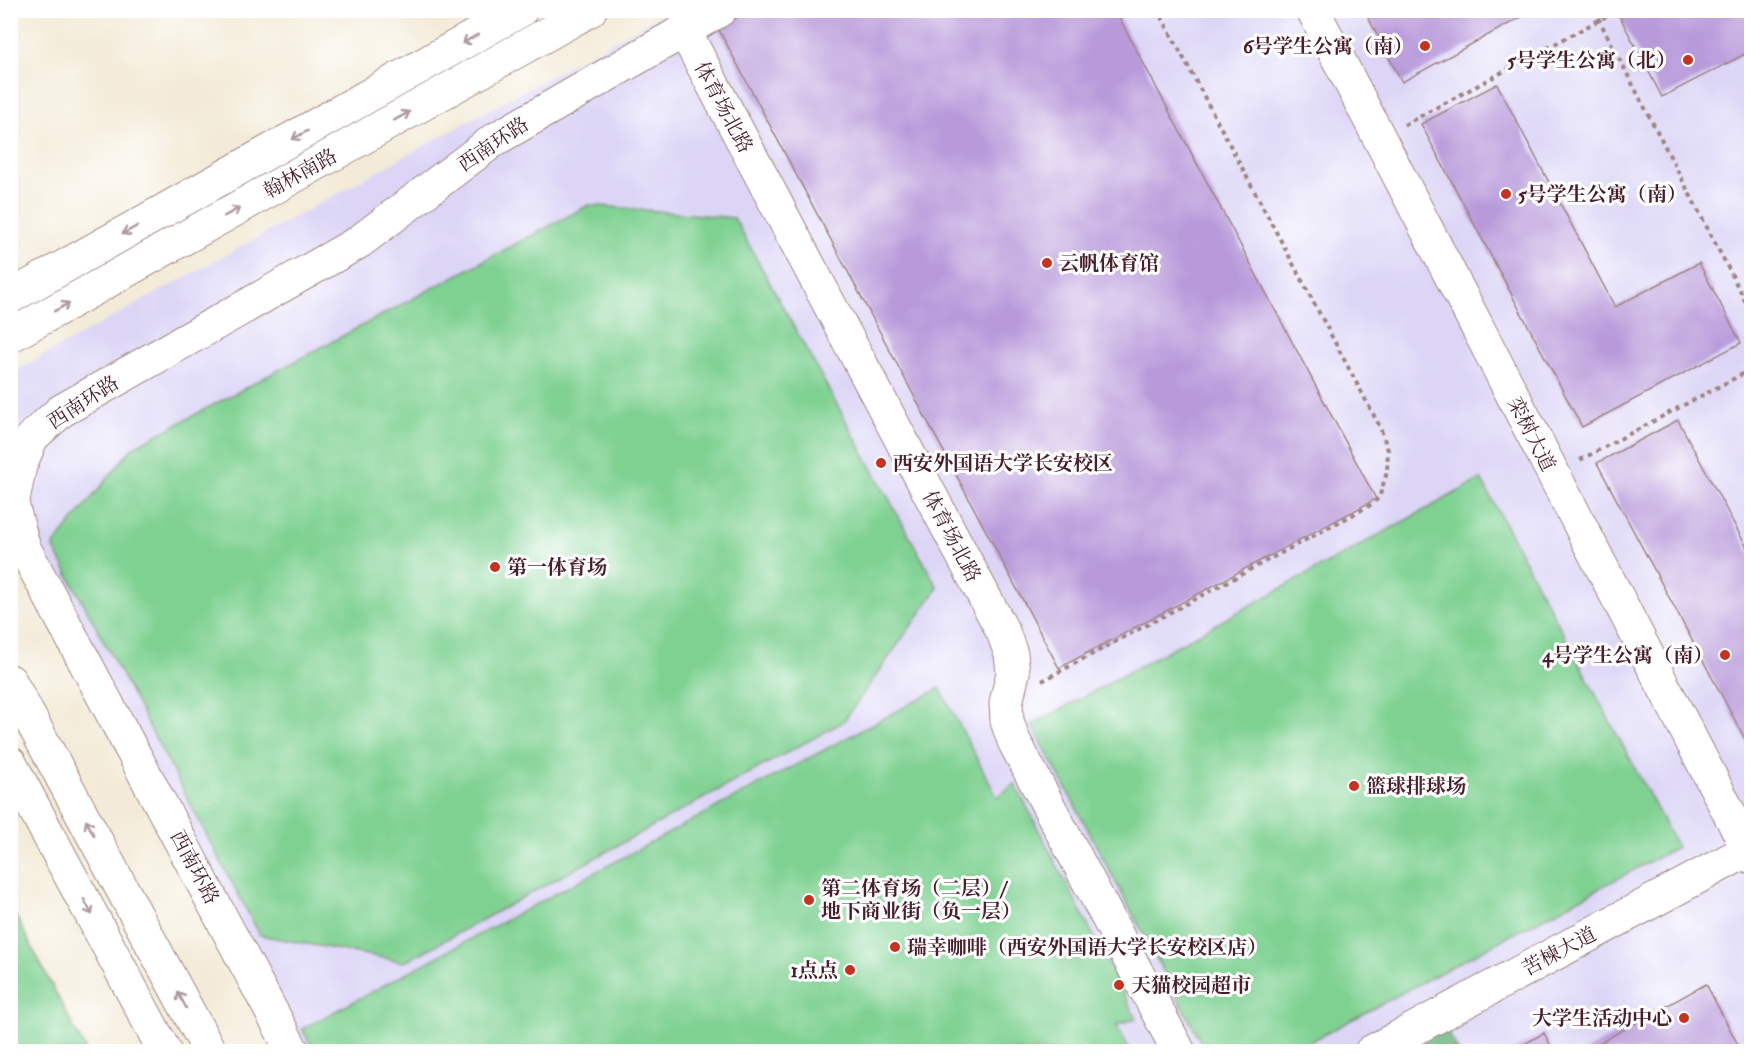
<svg xmlns="http://www.w3.org/2000/svg" width="1762" height="1062" font-family="'IM FELL Double Pica','Noto Serif SC',serif">
<style>
.built{fill:#dcd5f6}
.green{fill:#7fd192;stroke:#64785e;stroke-width:1.5}
.forest{fill:#67b37c;stroke:#586954;stroke-width:1.5}
.building{fill:#b89ada}
.lines{fill:none;stroke-linecap:round;stroke-linejoin:round}
.minor-casing{stroke:#9e8581;stroke-width:35}
.tertiary-casing{stroke:#9e8581;stroke-width:35}
.path{stroke:#9e8581;stroke-width:4;stroke-dasharray:4.5 4.5;stroke-linecap:butt}
.minor{stroke:#fff;stroke-width:33}
.tertiary{stroke:#fff;stroke-width:33}
.oneway{stroke:#ae9aa0}
.poi-dot{fill:#c8321e;stroke:#fff;stroke-width:2}
.labels{text-anchor:middle;stroke-width:6;stroke-linejoin:round;paint-order:stroke}
.poi-label{font-size:20px;font-weight:bold;fill:#4a1f2b;stroke:#fff;text-anchor:start}
.street-label{font-size:20px;fill:#4a1f2b;stroke:#fff}
</style>
<rect width="100%" height="100%" fill="#fff"/>
<filter id="ink" filterUnits="userSpaceOnUse"><feTurbulence type="fractalNoise" baseFrequency=".0167" numOctaves="2"/><feDisplacementMap in="SourceGraphic" scale="12" xChannelSelector="R" yChannelSelector="G"/><feConvolveMatrix kernelMatrix="1 2 1 2 8 2 1 2 1" color-interpolation-filters="sRGB"/></filter>
<filter id="wash" filterUnits="userSpaceOnUse"><feTurbulence type="fractalNoise" baseFrequency=".008" numOctaves="4" result="noise"/><feDisplacementMap in="SourceGraphic" scale="24" xChannelSelector="R" yChannelSelector="G"/><feGaussianBlur stdDeviation="1.35" result="paint"/><feColorMatrix in="noise" values="0 0 0 0 0 0 0 0 0 0 0 0 0 0 0 0 0 1.4 0 .05"/><feComposite in="paint" operator="in"/></filter>
<g filter="url(#wash)">
<rect width="100%" height="100%" fill="#f3ebd7"/>
<path class="built" d="M668,11h1083v1040h-1474l-266,-499 -1,-178z"/>
<path class="green" d="M589,205l145,13 204,370 -95,134 -438,240 -145,-27 -207,-389 79,-98z
M1481,479l196,368 -384,204h-87l-174,-326z
M940,688l57,109 18,-13 121,234 -20,7 15,26h-817l-12,-22z
M10,907h1l75,144h-75z"/>
<path class="forest" d="M1440,1015l18,36 -87,1z"/>
<g id="blocks">
<path class="building" d="M751,10h364l261,489 -317,169 -341,-640z
M1364,10h170l-132,72z
M1633,10h119v57l-7,-13 -83,43 -42,-80z
M1497,84l118,223 84,-44 42,80 -159,84 -161,-303z
M1678,420l74,137v195l-155,-289z
M1706,984l36,68h-159z
M1544,1033l10,19h-44z"/>
</g>
</g>
<g filter="url(#ink)">
<use href="#blocks" fill-opacity="0" stroke="#9e8581" stroke-width="1.5"/>
<g class="lines">
<g class="minor-casing">
<path id="minor" d="M1313,10l439,847
M684,30l319,602 8,22 2,19 -7,30 1,18 7,20 165,311
M293,1052l-269,-504 -12,-44 8,-38 12,-29 29,-26 298,-169 135,-102 226,-130
M1371,1052l381,-204"/>
</g>
<g class="tertiary-casing">
<path id="tertiary" d="M10,297l511,-287
M10,336l580,-326
M10,681l200,371
M10,763l155,289"/>
</g>
<path class="path" d="M1594,10l158,304
M1404,125l214,-115
M1580,460l172,-91
M1042,681l327,-175 10,-8 8,-26 1,-22 -8,-23 -222,-417
M1454,1042l4,10"/>
<use href="#minor" class="minor"/>
<use href="#tertiary" class="tertiary"/>
</g>
<defs><path id="oneway-shaft" d="M-6 0H5M1.5-3L5.5 0L1.5 3" fill="none" stroke-width="1.6" stroke-linecap="round" stroke-linejoin="round" transform="scale(1.5)"/></defs>
<g class="oneway">
<use href="#oneway-shaft" transform="translate(470 39) rotate(151)"/>
<use href="#oneway-shaft" transform="translate(402 116) rotate(-29)"/>
<use href="#oneway-shaft" transform="translate(300 135) rotate(151)"/>
<use href="#oneway-shaft" transform="translate(232 212) rotate(-29)"/>
<use href="#oneway-shaft" transform="translate(130 230) rotate(151)"/>
<use href="#oneway-shaft" transform="translate(62 307) rotate(-29)"/>
<use href="#oneway-shaft" transform="translate(90 828) rotate(-118)"/>
<use href="#oneway-shaft" transform="translate(88 907) rotate(62)"/>
<use href="#oneway-shaft" transform="translate(182 1000) rotate(-118)"/>
</g>
</g>
<g class="poi-dot">
<circle cx="1425" cy="46" r="6"/>
<circle cx="1688" cy="60" r="6"/>
<circle cx="1506" cy="194" r="6"/>
<circle cx="1047" cy="263" r="6"/>
<circle cx="881" cy="463" r="6"/>
<circle cx="495" cy="567" r="6"/>
<circle cx="1725" cy="655" r="6"/>
<circle cx="1354" cy="786" r="6"/>
<circle cx="809" cy="900" r="6"/>
<circle cx="895" cy="947" r="6"/>
<circle cx="850" cy="970" r="6"/>
<circle cx="1119" cy="985" r="6"/>
<circle cx="1684" cy="1018" r="6"/>
</g>
<g class="labels">
<g class="poi-label">
<text x="1413" y="53" text-anchor="end">6号学生公寓（南）</text>
<text x="1676" y="67" text-anchor="end">5号学生公寓（北）</text>
<text x="1518" y="201">5号学生公寓（南）</text>
<text x="1059" y="270">云帆体育馆</text>
<text x="893" y="470">西安外国语大学长安校区</text>
<text x="507" y="574">第一体育场</text>
<text x="1713" y="662" text-anchor="end">4号学生公寓（南）</text>
<text x="1366" y="793">篮球排球场</text>
<text x="821" y="895">第二体育场（二层）/<tspan x="821" dy="23">地下商业街（负一层）</tspan></text>
<text x="907" y="954">瑞幸咖啡（西安外国语大学长安校区店）</text>
<text x="838" y="977" text-anchor="end">1点点</text>
<text x="1131" y="992">天猫校园超市</text>
<text x="1672" y="1025" text-anchor="end">大学生活动中心</text>
</g>
<g class="street-label">
<text transform="translate(724 107) rotate(62)" y="7">体育场北路</text>
<text transform="translate(493 144) rotate(-34)" y="7">西南环路</text>
<text transform="translate(300 173) rotate(-29)" y="7">翰林南路</text>
<text transform="translate(83 402) rotate(-33)" y="7">西南环路</text>
<text transform="translate(1532 434) rotate(63)" y="7">栾树大道</text>
<text transform="translate(952 536) rotate(62)" y="7">体育场北路</text>
<text transform="translate(195 867) rotate(62)" y="7">西南环路</text>
<text transform="translate(1559 951) rotate(-28)" y="7">苦楝大道</text>
</g>
</g>
<rect width="1762" height="1062" fill="none" stroke="#fff" stroke-width="36"/>
</svg>
